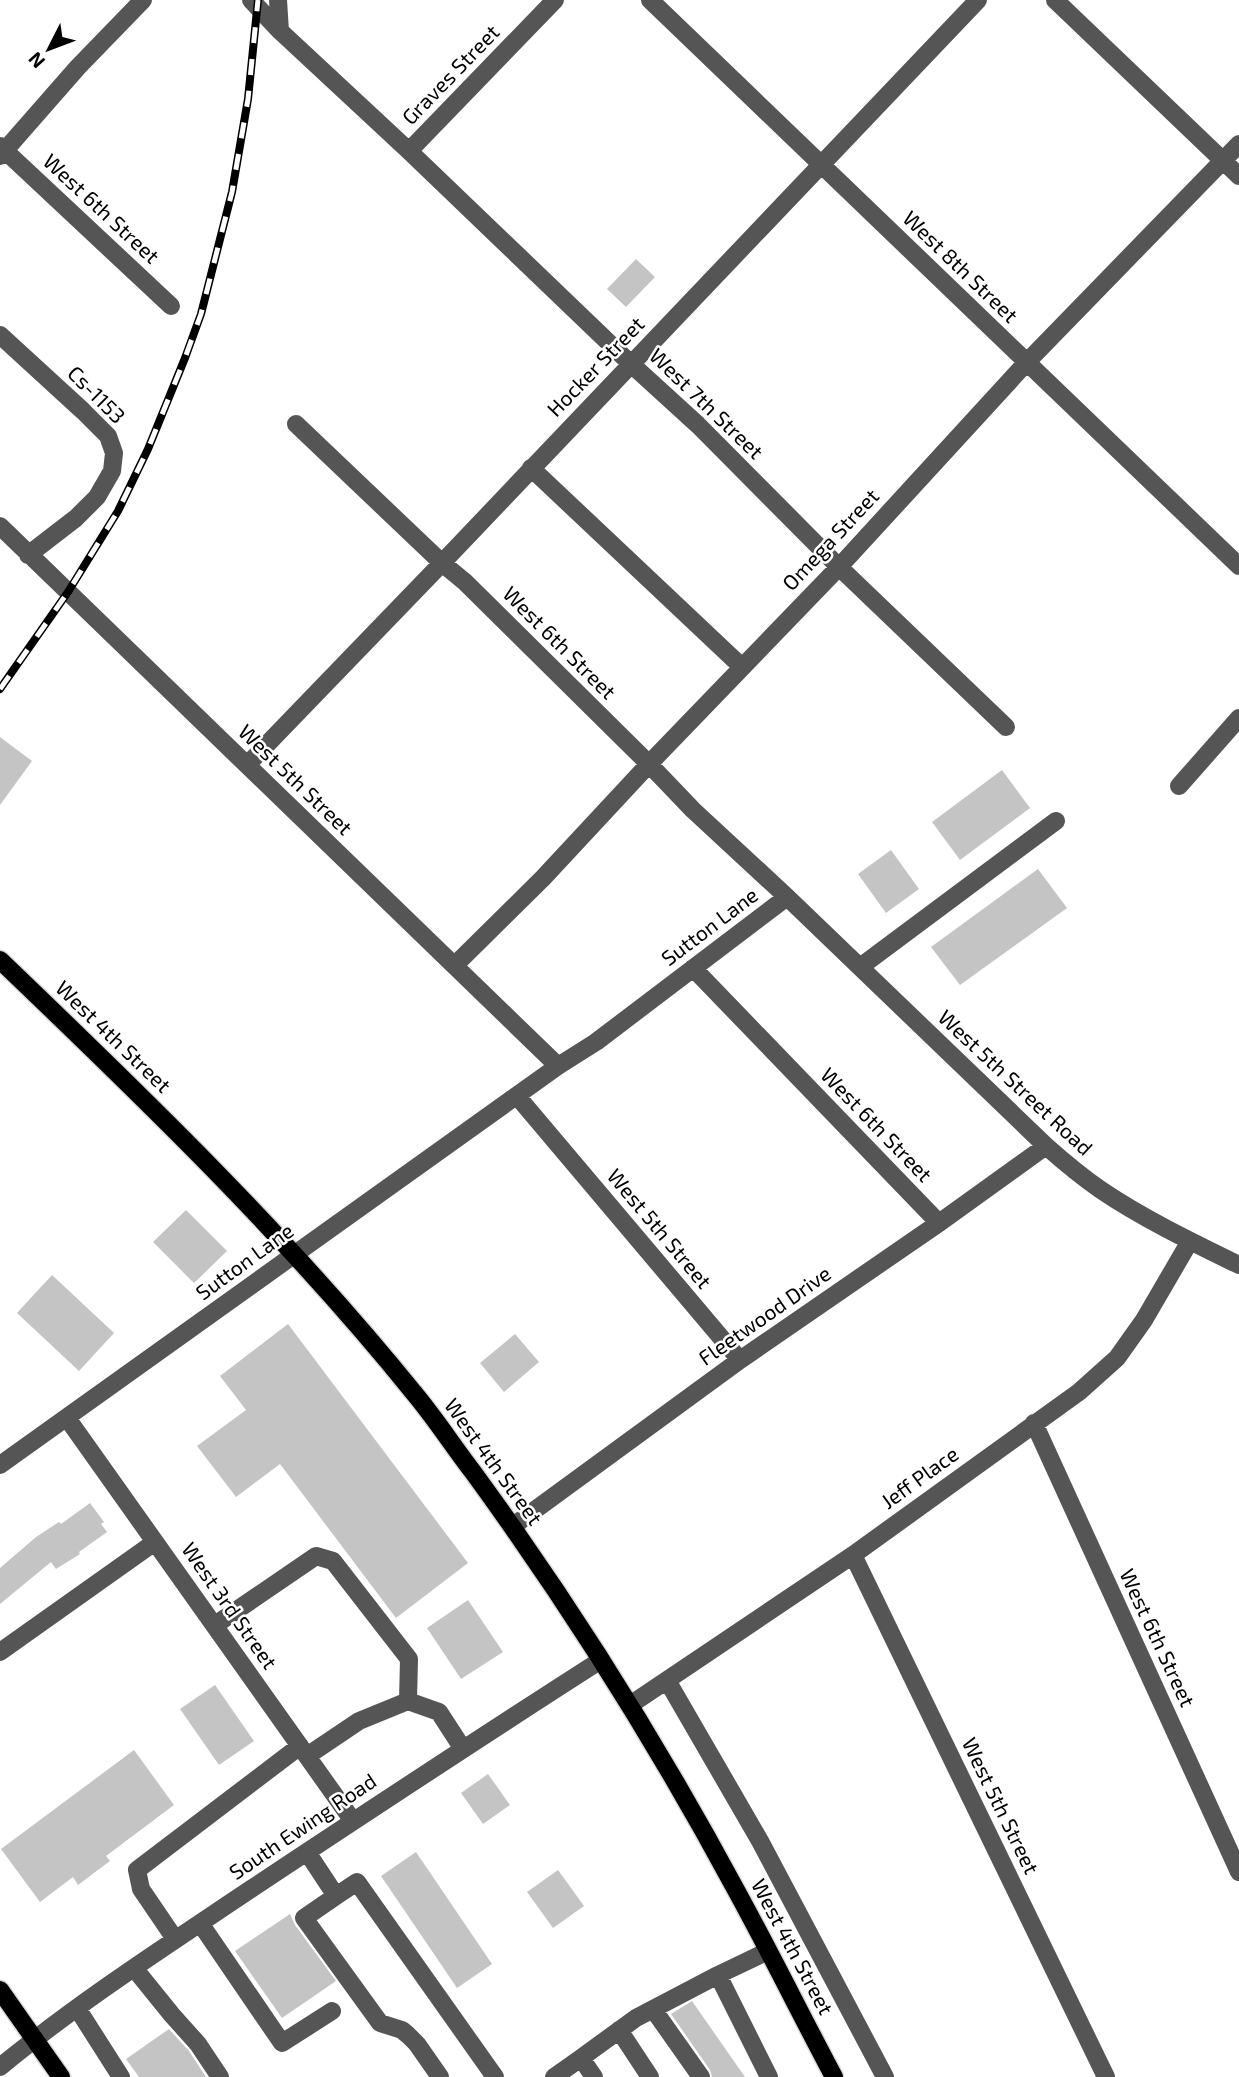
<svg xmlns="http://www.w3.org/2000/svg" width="1239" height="2077" font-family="'Exo 2',sans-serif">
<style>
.building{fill:#c4c4c4}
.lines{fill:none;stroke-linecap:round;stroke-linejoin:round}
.major-casing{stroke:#dbdbdb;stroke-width:21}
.minor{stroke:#555;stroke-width:18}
.major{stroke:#000;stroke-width:18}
.rail-casing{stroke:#000;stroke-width:8}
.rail{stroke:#fff;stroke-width:5;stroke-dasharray:16;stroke-linecap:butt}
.labels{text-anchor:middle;stroke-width:5;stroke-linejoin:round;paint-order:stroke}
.street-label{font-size:21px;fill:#000;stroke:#fff}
</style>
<rect width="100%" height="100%" fill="#fff"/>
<path class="building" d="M636,259l19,18 -29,30 -19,-18z
M0,737l32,24 -32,44z
M1002,770l28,38 -70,52 -28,-38z
M891,850l28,39 -33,24 -28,-39z
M1038,869l29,39 -107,77 -29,-38z
M186,1210l41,41 -33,32 -41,-41z
M52,1275l62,58 -35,38 -62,-58z
M288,1324l180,239 -72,55 -116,-154 -44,33 -39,-51 49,-36 -26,-34z
M515,1334l24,28 -35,30 -24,-29z
M90,1503l14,19 -3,2 6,8 -28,20 1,2 -24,15 -5,-7 -51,42v-36l36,-31 23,-15 2,2z
M468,1600l35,52 -42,27 -34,-51z
M215,1685l39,56 -35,24 -39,-56z
M134,1750l40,55 -68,51 4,5 -32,24 -5,-8 -33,25 -39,-53z
M488,1774l22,31 -27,19 -22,-31z
M416,1852l76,112 -35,24 -76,-112z
M558,1870l26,36 -31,22 -26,-36z
M290,1914l5,11 41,56 -54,37 -47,-67z
M692,2001l53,76h-33l-2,-7 -39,-56z
M169,2029l20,22 17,26h-67l-13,-18z"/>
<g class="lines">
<g class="major-casing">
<path id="major" d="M0,960c144,138 288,277 414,433 21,25 39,53 59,79 97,133 185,273 263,418 34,62 65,125 98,187
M0,1990l61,87"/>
</g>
<path class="minor" d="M251,0l29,31 129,120 221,212 68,62 141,142 167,160
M278,0l2,31
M650,0l589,566
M1055,0l184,176
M0,146l171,160
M409,151l146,-151
M0,156l78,-89 65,-67
M0,335l83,76 25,25 6,17 -2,18 -15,26 -21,21 -48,37
M296,424l146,139 23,19 184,182 44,46 94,87 259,249c18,16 36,31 55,44 41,28 93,53 138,75
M531,468l211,199
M0,526l558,540
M247,765l195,-202 536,-563
M1179,786l60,-68
M455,965l88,-87 106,-114 190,-197 188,-205 212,-218
M860,967l196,-146
M693,968l246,255
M517,1096l223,264
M67,1418l286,403
M1034,1423l205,449
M0,1465l558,-399 38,-24 191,-145
M513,1526l227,-166 199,-137 107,-77
M853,1555l253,522
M215,1625l101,-69 17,5 76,98 -1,42
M0,1652l155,-110
M668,1682l92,159 125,236
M630,1705l223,-150 226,-163 38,-34 27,-38 46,-79
M307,1756l52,-35 49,-20 31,11 24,37
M307,1852l29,44 21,-14 138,195
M336,1896l-32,22 76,105 22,7 6,5 9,9 23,33
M200,1923l82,120 50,-32
M175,1939l-34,-50 -4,-19 163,-124
M134,1968l38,47 26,29 22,33
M718,1975l51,102
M77,2008l44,69
M653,2009l48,68
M619,2030l31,47
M581,2058l55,-40 82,-43 50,-24
M0,2067c79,-65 166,-121 251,-178 116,-77 233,-154 350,-229
M554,2077l27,-19 13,19"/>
<use href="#major" class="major"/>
<g class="rail-casing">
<path id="rail" d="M0,689l68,-97 50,-81 30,-62 37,-91 16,-44 31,-122 16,-93 10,-99"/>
</g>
<use href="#rail" class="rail"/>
</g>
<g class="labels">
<g class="street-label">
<text transform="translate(451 75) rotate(-46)" y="7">Graves Street</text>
<text transform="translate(101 209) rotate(43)" y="7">West 6th Street</text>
<text transform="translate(960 267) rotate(44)" y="7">West 8th Street</text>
<text transform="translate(596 367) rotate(-46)" y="7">Hocker Street</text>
<text transform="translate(96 395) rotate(45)" y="7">Cs-1153</text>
<text transform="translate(706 404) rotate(44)" y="7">West 7th Street</text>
<text transform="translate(831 540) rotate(-47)" y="7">Omega Street</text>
<text transform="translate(559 643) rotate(45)" y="7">West 6th Street</text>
<text transform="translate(295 780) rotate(44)" y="7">West 5th Street</text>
<text transform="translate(710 927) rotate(-37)" y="7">Sutton Lane</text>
<text transform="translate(113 1037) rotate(44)" y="7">West 4th Street</text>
<text transform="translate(1015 1083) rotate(43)" y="7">West 5th Street Road</text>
<text transform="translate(876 1125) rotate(46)" y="7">West 6th Street</text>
<text transform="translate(659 1229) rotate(50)" y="7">West 5th Street</text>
<text transform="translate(245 1262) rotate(-36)" y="7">Sutton Lane</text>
<text transform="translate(765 1316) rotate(-35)" y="7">Fleetwood Drive</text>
<text transform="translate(493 1462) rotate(54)" y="7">West 4th Street</text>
<text transform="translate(920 1478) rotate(-36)" y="7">Jeff Place</text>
<text transform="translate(229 1606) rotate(55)" y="7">West 3rd Street</text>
<text transform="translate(1157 1638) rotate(65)" y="7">West 6th Street</text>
<text transform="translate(1000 1806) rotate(64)" y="7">West 5th Street</text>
<text transform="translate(303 1827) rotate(-34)" y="7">South Ewing Road</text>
<text transform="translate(792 1947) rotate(62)" y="7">West 4th Street</text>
</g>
</g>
<g transform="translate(49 49) rotate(228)" stroke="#ffffff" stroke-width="5" paint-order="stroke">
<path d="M0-5L12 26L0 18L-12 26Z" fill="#000000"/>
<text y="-10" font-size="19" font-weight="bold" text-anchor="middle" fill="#000000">N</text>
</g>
</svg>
